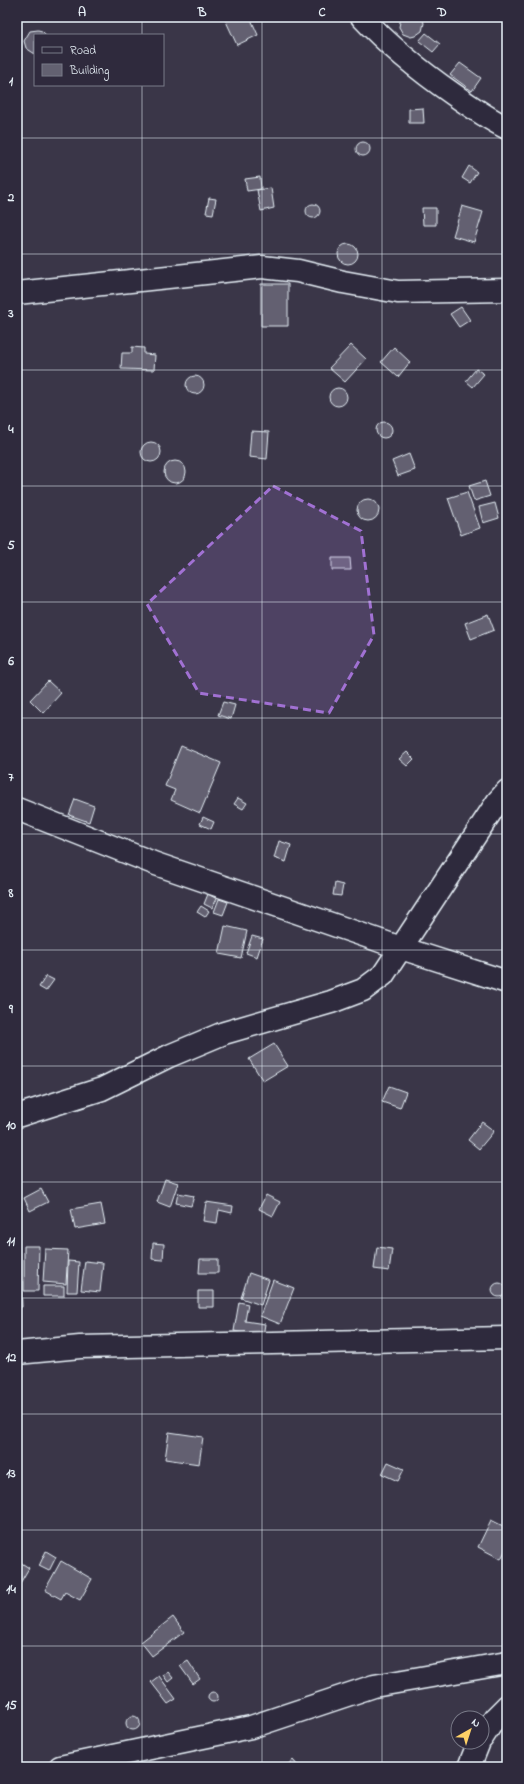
<svg xmlns="http://www.w3.org/2000/svg" width="524" height="1784" font-family="'Indie Flower',sans-serif">
<style>
.building{fill:#636171;stroke:#e8f1f8}
.lines{fill:none;stroke-linecap:round;stroke-linejoin:round}
.street-casing{stroke:#e8f1f8;stroke-width:25}
.street{stroke:#2f2a3d;stroke-width:22}
.marked{fill:#a171d3;fill-opacity:0.2;stroke:#a171d3;stroke-width:3;stroke-dasharray:8 5;stroke-linejoin:round}
.grid{fill:none;stroke:#e8f1f8;stroke-width:1;stroke-opacity:0.55}
.neatline{fill:none;stroke:#e8f1f8;stroke-width:1.5}
.grid-label{font-size:13px;text-anchor:middle;font-weight:bold;fill:#e8f1f8}
</style>
<rect width="100%" height="100%" fill="#3a3648"/>
<filter id="ink" filterUnits="userSpaceOnUse"><feTurbulence type="fractalNoise" baseFrequency=".025" numOctaves="2"/><feDisplacementMap in="SourceGraphic" scale="8" xChannelSelector="R" yChannelSelector="G"/><feConvolveMatrix kernelMatrix="1 2 1 2 8 2 1 2 1" color-interpolation-filters="sRGB"/></filter>
<g filter="url(#ink)">
<path class="building" d="M224,17h26l8,18 -21,10z
M401,17h21l2,6 -2,8 -7,5 -4,1 -8,-3 -4,-7z
M38,30l4,1 4,4h-11v19l-9,-6 -2,-7 6,-10z
M426,33l14,11 -7,8 -14,-11z
M460,63l21,15 -9,13 -22,-16z
M423,108l1,15h-15v-14z
M356 149a7 7 0 1 1 14 0a7 7 0 1 1-14 0Z
M469,166l8,6 -7,11 -8,-5z
M260,177l1,12 -14,2 -2,-12z
M271,188l3,20 -13,3 -4,-21z
M209,198l7,1 -3,15 -7,-1z
M306 211a7 7 0 1 1 14 0a7 7 0 1 1-14 0Z
M462,206l21,6 -9,30 -21,-6z
M422,208h14v17h-13z
M338 254a10 10 0 1 1 20 0a10 10 0 1 1-20 0Z
M261,284h27v42h-27z
M461,307l9,13 -11,7 -9,-13z
M351,345l15,14 -21,23 -16,-14z
M132,347l12,1v6l11,1 -1,15 -33,-1 1,-16h10z
M394,347l16,15 -12,15 -17,-15z
M476,369l8,5 -11,13 -7,-6z
M186 385a9 9 0 1 1 18 0a9 9 0 1 1-18 0Z
M329 397a9 9 0 1 1 18 0a9 9 0 1 1-18 0Z
M376 430a8 8 0 1 1 16 0a8 8 0 1 1-16 0Z
M251,431l18,1 -2,27 -18,-2z
M141 452a10 10 0 1 1 20 0a10 10 0 1 1-20 0Z
M409,454l6,16 -17,6 -6,-15z
M164 472a11 11 0 1 1 22 0a11 11 0 1 1-22 0Z
M485,481l5,15 -16,5 -5,-15z
M467,492l13,36 -19,7 -13,-37z
M357 510a11 11 0 1 1 22 0a11 11 0 1 1-22 0Z
M495,503l4,15 -16,5 -4,-16z
M332,558h18l1,12h-19z
M488,614l6,16 -23,9 -6,-16z
M48,681l13,12 -18,20 -13,-13z
M223,702l12,3 -4,14 -13,-4z
M181,746l40,17 -21,50 -29,-13 4,-10 -10,-4z
M407,752l7,7 -7,7 -8,-7z
M238,798l9,5 -4,6 -9,-5z
M75,799l19,7 -5,16 -20,-7z
M203,817l11,5 -3,7 -11,-5z
M279,841l12,4 -5,17 -12,-4z
M335,883l8,2 -2,11 -8,-1z
M208,894l9,5 -5,9 -8,-4z
M219,899l9,3 -5,13 -9,-3z
M201,906l8,5 -4,6 -8,-5z
M225,926l22,5 -6,27 -22,-4z
M252,936l11,3 -6,18 -11,-4z
M46,976l8,4 -8,11 -7,-4z
M274,1044l14,22 -25,15 -14,-22z
M389,1086l17,6 -6,16 -18,-6z
M482,1122l12,9 -15,18 -11,-9z
M165,1179l13,4 -8,24 -13,-5z
M41,1189l7,13 -18,9 -6,-13z
M178,1193l16,3 -3,10 -15,-3z
M266,1195l14,7 -7,14 -14,-7z
M206,1202l27,4 -1,7 -13,-3 -2,13 -14,-2z
M101,1204l4,20 -30,5 -4,-20z
M153,1243l11,1 -1,16 -11,-1z
M24,1246h15l-1,45h-14z
M377,1247l15,2 -3,22 -15,-2z
M45,1249l23,1 -2,34 -23,-2z
M200,1259h18v14h-19z
M68,1261l11,1 -2,30h-10z
M85,1261l18,2 -3,29 -19,-2z
M249,1273l20,7 -8,25 -20,-7z
M273,1280l21,8 -14,36 -20,-8z
M17,1281h4l1,26h-5z
M492 1290a7 7 0 1 1 14 0a7 7 0 1 1-14 0Z
M43,1286h21v10h-21z
M198,1291h16v16h-16z
M239,1302l9,2 -3,17 20,3 -2,12 -29,-5z
M169,1432l34,5 -4,27 -34,-5z
M388,1462l16,7 -6,12 -16,-7z
M491,1520l16,8v19l-6,12 -23,-12z
M46,1551l10,6 -7,14 -10,-5z
M17,1560l12,8 -10,17 -2,-1z
M61,1561l31,18 -12,21 -15,-8 -4,7 -16,-9z
M173,1617l11,15 -32,24 -11,-14z
M188,1661l12,18 -7,5 -13,-18z
M168,1672l5,6 -5,4 -5,-7z
M159,1676l17,23 -8,5 -17,-22z
M208 1697a5 5 0 1 1 10 0a5 5 0 1 1-10 0Z
M126 1723a7 7 0 1 1 14 0a7 7 0 1 1-14 0Z
M293,1760l6,7h-12l-1,-1z"/>
<g class="lines">
<g class="street-casing">
<path id="street" d="M362,17c28,30 58,54 91,77 17,12 34,24 54,34
M17,293l245,-26 36,4 45,11 55,10 109,-2
M17,809l139,55 245,84 106,34
M17,1116l85,-27 67,-33 55,-23 107,-31 32,-12 20,-15 115,-174 9,-10
M17,1353l63,-6 427,-9
M482,1738l13,-20 12,-12
M60,1767l191,-40 123,-41 133,-23
M469,1767l10,-25"/>
</g>
<use href="#street" class="street"/>
</g>
</g>
<path class="marked" d="M273,486l88,45 13,104 -45,78 -130,-20 -52,-89z"/>
<path class="grid" d="M142,17v18M262,17v1750M382,17v1750M142,85v1682M17,138h490M17,254h490M17,370h490M17,486h490M17,602h490M17,718h490M17,834h490M17,950h490M17,1066h490M17,1182h490M17,1298h490M17,1414h490M17,1530h490M17,1646h490"/>
<rect width="524" height="1784" fill="none" stroke="#2f2a3d" stroke-width="44"/>
<rect x="34" y="34" width="130" height="52" fill="#2f2a3d" stroke="#797a88"/>
<rect x="42" y="47" width="20" height="6" fill="#2f2a3d" stroke="#797a88"/>
<text x="70" y="54" font-size="12" fill="#e8f1f8">Road</text>
<rect x="42" y="64" width="20" height="12" fill="#636171" stroke="#797a88"/>
<text x="70" y="74" font-size="12" fill="#e8f1f8">Building</text>
<g transform="translate(470 1730) rotate(39)"><circle r="19" fill="#2f2a3d" stroke="#797a88"/>
<path d="M0-3L7 15L0 10L-7 15Z" fill="#ffd166"/>
<text y="-6" font-size="11" font-weight="bold" text-anchor="middle" fill="#e8f1f8">N</text>
</g>
<rect x="22" y="22" width="480" height="1740" class="neatline"/>
<g class="grid-label">
<text x="82" y="16">A</text>
<text x="202" y="16">B</text>
<text x="322" y="16">C</text>
<text x="442" y="16">D</text>
<text x="11" y="85">1</text>
<text x="11" y="201">2</text>
<text x="11" y="317">3</text>
<text x="11" y="433">4</text>
<text x="11" y="549">5</text>
<text x="11" y="665">6</text>
<text x="11" y="781">7</text>
<text x="11" y="897">8</text>
<text x="11" y="1013">9</text>
<text x="11" y="1129">10</text>
<text x="11" y="1245">11</text>
<text x="11" y="1361">12</text>
<text x="11" y="1477">13</text>
<text x="11" y="1593">14</text>
<text x="11" y="1709">15</text>
</g>
</svg>
